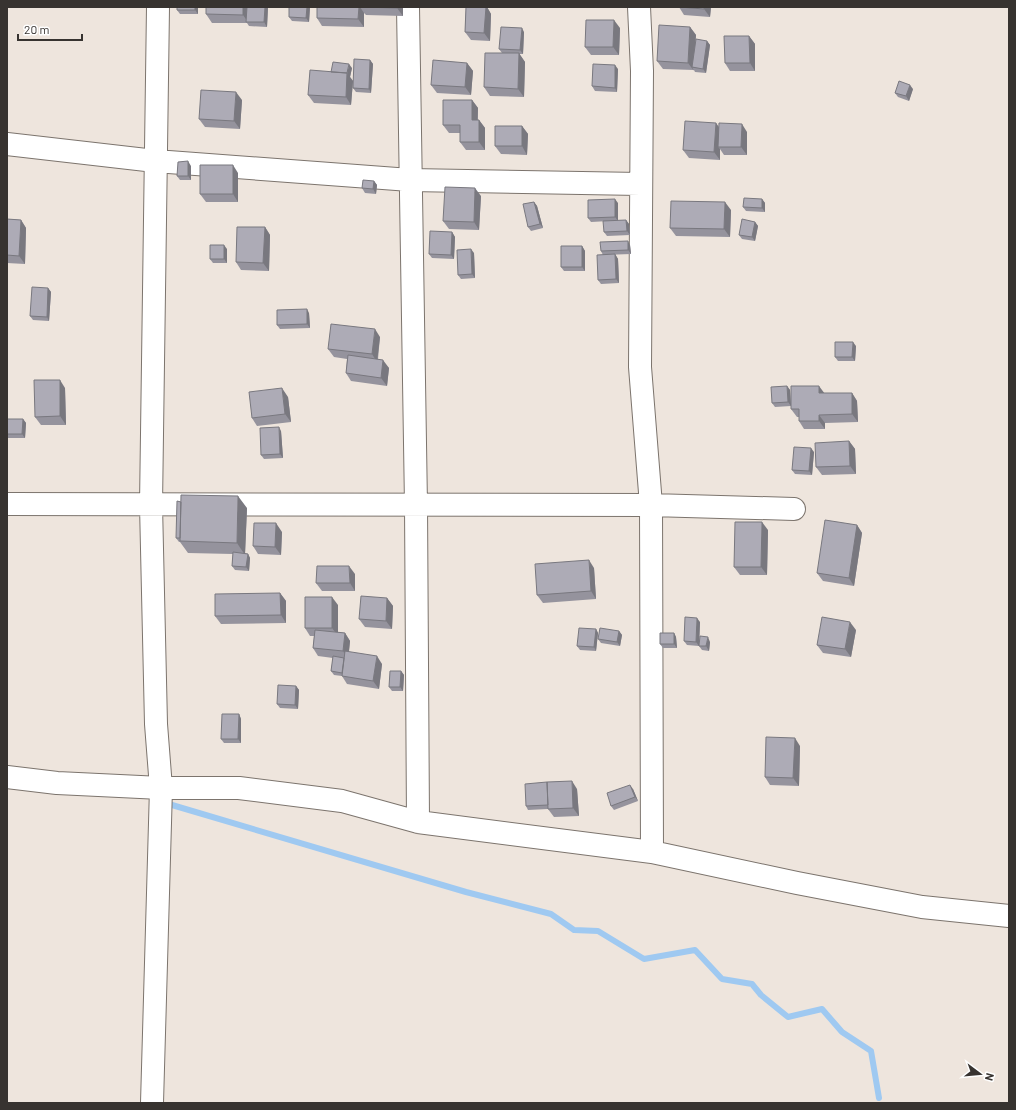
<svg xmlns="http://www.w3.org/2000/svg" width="1016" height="1110" font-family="Barlow,sans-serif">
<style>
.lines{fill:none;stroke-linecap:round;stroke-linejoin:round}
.stream{stroke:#9fc9f1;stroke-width:6}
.minor-casing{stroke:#7c746d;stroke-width:24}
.minor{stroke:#fff;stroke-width:22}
.wall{fill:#95939d}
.shaded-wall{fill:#79787f}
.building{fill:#adabb6;stroke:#79787f}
</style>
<rect width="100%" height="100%" fill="#eee5dd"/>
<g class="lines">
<path class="stream" d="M172,805l294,87 85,22 23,16 24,1 46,28 51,-9 27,29 30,5 9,11 27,22 34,-8 20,23 29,19 8,47"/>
<g class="minor-casing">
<path id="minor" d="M408,7l8,498 2,317
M639,7l3,64 -2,296 11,138 1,347
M7,144l148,17 255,19 230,4
M7,504l644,1 143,4
M7,777l50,6 104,5h78l103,13 76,21 234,30 145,31 125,24 87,9
M152,1103l9,-315 -5,-64 -5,-219 7,-498"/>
</g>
<use href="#minor" class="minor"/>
</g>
<path class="wall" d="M198,7v7h-18l-3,-4z
M268,7l-1,20 -18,-1 -2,-3h-35l-6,-9z
M289,7h21l-1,15 -17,-1 -3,-4z
M317,7h86v9l-37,-1 -2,-2v14l-42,-1 -5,-8z
M466,7h21l4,7 -1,27 -19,-1 -6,-8z
M679,7h32l-1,10 -26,-2z
M690,27l6,8 -1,7 12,-1 3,4 -4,28 -11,-1 -1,-2 -31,-1 -6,-8z
M620,28l-1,27h-28l-6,-8z
M524,32l-1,22h-4l6,8 -1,35 -34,-1 -6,-9 18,-34 -3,-4z
M749,36l6,8v27h-25l-5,-8z
M370,60l3,4 -2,29 -15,-1 -3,-4z
M467,63l6,8 -2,24 -34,-2 -6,-8z
M352,68l-2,9 3,4 -2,24 -37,-2 -6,-8 23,-23z
M618,69l-1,23 -22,-1 -3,-5z
M913,89l-4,12 -11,-4 -3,-4z
M242,100l-2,29 -35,-2 -6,-8z
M472,100l6,8v12h1l6,8v22h-19l-6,-8v-9h-11l-6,-8z
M716,123l3,4 28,5v23h-23l-4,-6v11l-31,-2 -6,-8z
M522,126l6,8 -1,21 -26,-1 -6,-8z
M191,166v14h-11l-3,-4z
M238,173v29h-32l-6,-8z
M374,181l3,4 -1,9 -11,-1 -3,-5z
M481,196l-2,34 -30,-1 -6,-8z
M762,199l3,4v9l-19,-1 -3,-4z
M534,202l3,4 6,22 -12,3 -3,-4z
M618,203v18l8,-1 3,4 1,11 -23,1 -3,-4 5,-11 -18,1 -3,-4z
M731,210l-1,27 -54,-1 -6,-8z
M7,219l14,1 5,8 -1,36 -18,-1z
M755,222l3,4 -3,15 -13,-2 -3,-4z
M265,227l5,8 -1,36 -28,-1 -5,-8z
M452,232l3,5 -1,22 -22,-1 -3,-4z
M630,245l1,9 -28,1 -2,-4z
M582,246l3,5v20h-21l-3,-4z
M227,249v14h-14l-3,-4z
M474,253l1,25 -14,1 -3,-4z
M615,254l3,5 1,24 -18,1 -3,-4z
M48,288l3,4 -2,29 -16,-1 -3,-4z
M309,313l1,15 -30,1 -3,-4z
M380,337l-2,22 11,9 -2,18 -36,-5 -5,-8 1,-14 -13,-2 -6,-8z
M856,346l-1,15h-17l-3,-4z
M787,386l3,4 1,16 -16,1 -3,-4z
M65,388l1,37h-25l-6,-8z
M824,393h28l5,8 1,21 -33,1v6h-21l-5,-8v-4h-2l-6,-8z
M288,397l3,25 -34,4 -5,-8z
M7,419h16l3,4 -1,15h-18z
M281,431l2,27 -19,1 -3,-4z
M849,441l6,8 1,25 -34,1 -6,-8z
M814,452l-2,23 -17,-1 -3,-4z
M247,508l-2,45 3,1 2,4 -1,13 -14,-1 -3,-4 1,-12 -45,-1 -8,-11h-1l-3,-4z
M857,525l5,8 -8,53 -31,-5 -6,-8z
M768,530l-1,45h-27l-6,-8z
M282,532l-1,23 -23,-1 -5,-8z
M594,568l2,31 -53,4 -6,-8z
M355,574v17h-33l-6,-8z
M280,593l6,8v22l-65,1 -6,-8z
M387,598l6,8 -1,23 -27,-2 -6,-8z
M338,605v27l7,1 5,8 -1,11 33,12 -3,25 -32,-5 -5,-8 -8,-1 -3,-4 2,-13 -15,-2 -5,-8 1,-12h-4l-5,-8z
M700,622l-1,24 -12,-1 -3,-4z
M596,629l2,4 -2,18 -16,-1 -3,-4z
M856,630l-5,27 -28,-4 -6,-8z
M619,631l3,4 -2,11 -19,-3 -3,-4z
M674,633l2,4 1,11h-14l-3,-4z
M710,642l-1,9 -7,-1 -3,-4z
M401,671l3,4 -1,16h-11l-3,-4z
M296,686l3,4 -1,19 -18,-1 -3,-4z
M239,714l2,5v24h-17l-3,-4z
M800,746l-1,40 -29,-1 -5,-8z
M577,789l2,27 -25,1 -6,-8 -20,1 -2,-4z
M633,789l5,12 -24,9 -3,-4z"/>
<path class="shaded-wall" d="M195,7h3v7l-3,-4z
M243,7h6l-1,15 -5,-7z
M265,7h3l-1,20 -3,-5z
M307,7h3l-1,15 -3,-4z
M359,7h5h-4l4,6v14l-6,-8z
M397,7h6v9l-6,-8z
M486,7h1l4,7 -1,27 -6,-8z
M704,7h7l-1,10 -6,-8z
M614,20l6,8 -1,27 -6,-8z
M690,27l6,8 -2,33 -2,-1 2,4 -6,-8z
M522,28l2,4 -1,22 -3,-4z
M749,36l6,8v27l-5,-8z
M707,41l3,4 -4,28 -3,-4z
M519,53l6,9 -1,35 -6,-8z
M370,60l3,4 -2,29 -2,-4z
M467,63l6,8 -2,24 -6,-8z
M349,64l3,4 -2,9 3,4 -2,24 -5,-8 1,-21z
M615,65l3,4 -1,23 -2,-4z
M910,85l3,4 -4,12 -3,-5z
M236,92l6,8 -2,29 -6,-8z
M472,100l6,8 -1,20 -5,-8z
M479,120l6,8v22l-6,-8z
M716,123l5,8 -3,16 2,2v11l-6,-8z
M742,124l5,8v23l-6,-8z
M522,126l6,8 -1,21 -5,-9z
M7,151l1,1 -1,19z
M188,161l3,5v14l-3,-4z
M233,165l5,8v29l-5,-8z
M374,181l3,4 -1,9 -3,-5z
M475,188l6,8 -2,34 -5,-8z
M615,199l3,4v18l-3,-4z
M762,199l3,4v9l-3,-4z
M534,202l3,4 6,22 -3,-4z
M725,202l6,8 -1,27 -6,-8z
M21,220l5,8 -1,36 -6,-8z
M626,220l3,4 1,11 -3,-4z
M755,222l3,4 -3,15 -3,-4z
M265,227l5,8 -1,36 -6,-8z
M452,232l3,5 -1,22 -3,-4z
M628,241l2,4 1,9 -3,-4z
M224,245l3,4v14l-3,-4z
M582,246l3,5v20l-3,-4z
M471,249l3,4 1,25 -3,-4z
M615,254l3,5 1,24 -3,-4z
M48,288l3,4 -2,29 -2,-4z
M307,309l2,4 1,15 -3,-4z
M375,329l5,8 -3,25 -5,-8z
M853,342l3,4 -1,15 -3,-4z
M383,360l6,8 -2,18 -6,-8z
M60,380l5,8 1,37 -6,-9z
M787,386l3,4 1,16 -3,-4z
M819,386l6,8 -6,-1z
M282,388l6,9 3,25 -6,-8z
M852,393l5,8 1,21 -6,-8z
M819,415l6,8v6l-6,-8z
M23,419l3,4 -1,15 -3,-4z
M279,427l2,4 2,27 -3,-4z
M849,441l6,8 1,25 -6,-8z
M811,448l3,4 -2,23 -3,-4z
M238,496l9,12 -2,47 -8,-12z
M762,522l6,8 -1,45 -6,-8z
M276,523l6,9 -1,23 -6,-8z
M857,525l5,8 -8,53 -5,-8z
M248,554l2,4 -1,13 -3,-4z
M589,560l5,8 2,31 -5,-8z
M349,566l6,8v17l-5,-8z
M280,593l6,8v22l-5,-8z
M332,597l6,8v31l-6,-8z
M387,598l6,8 -1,23 -6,-8z
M697,618l3,4 -1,24 -3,-4z
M850,622l6,8 -5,27 -6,-8z
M596,629l2,4 -2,18 -2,-4z
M619,631l3,4 -2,11 -3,-4z
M345,633l5,8 -2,18 -5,-8z
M674,633l2,4 1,11 -3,-4z
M708,637l2,5 -1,9 -3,-5z
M377,656l5,8 -3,25 -6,-8z
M401,671l3,4 -1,16 -3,-4z
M296,686l3,4 -1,19 -3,-4z
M239,714l2,5v24l-3,-4z
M795,738l5,8 -1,40 -6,-8z
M572,781l5,8 2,27 -6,-8z
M630,785l3,4 5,12 -3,-4z"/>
<path class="building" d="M177,7h18v3h-18z
M206,7h37v8l-37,-1z
M247,7h18l-1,15h-18z
M289,7h18l-1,11 -17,-1z
M317,7h42l-1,12 -41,-1z
M360,7h37v1z
M466,7h20l-2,26 -19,-1z
M679,7h25v2z
M586,20h28l-1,27h-28z
M659,25l31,2 -2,36 -31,-2z
M501,27l21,1 -2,22 -21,-1z
M724,36h25l1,27h-25z
M696,39l11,2 -4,28 -11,-2z
M485,53h34l-1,36 -34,-2z
M354,59l16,1 -1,29 -16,-1z
M433,60l34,3 -2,24 -34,-2z
M333,62l16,2 -2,9 -16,-1z
M593,64l22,1v23l-23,-2z
M310,70l37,3 -1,24 -38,-2z
M899,81l11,4 -4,11 -11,-3z
M201,90l35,2 -2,29 -35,-2z
M443,100h29v20h7v22h-19v-17h-17z
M685,121l31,2 -2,29 -31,-2z
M719,123l23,1 -1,23h-23z
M495,126h27v20h-27z
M188,161v15h-11l1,-14z
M200,165h33v29h-33z
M363,180l11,1 -1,8 -11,-1z
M445,187l30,1 -1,34 -31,-1z
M744,198l18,1v9l-19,-1z
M615,199v18l-27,1v-18z
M671,201l54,1 -1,27 -54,-1z
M534,202l6,22 -12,3 -5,-23z
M7,219l14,1 -2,36 -12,-1z
M742,219l13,3 -3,15 -13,-2z
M626,220l1,11 -23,1 -1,-11z
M237,227h28l-2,36 -27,-1z
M430,231l22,1 -1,23 -22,-1z
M628,241v9l-27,1 -1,-9z
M210,245h14v14h-14z
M561,246h21v21h-21z
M471,249l1,25 -14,1 -1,-25z
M615,254l1,25 -18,1 -1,-25z
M32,287l16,1 -1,29 -17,-1z
M307,309v15l-30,1v-15z
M331,324l44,5 -3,25 -44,-5z
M835,342h18l-1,15h-17z
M348,355l35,5 -2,18 -35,-5z
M34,380h26v36l-25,1z
M787,386l1,16 -16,1 -1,-16z
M791,386h28v7h33v21l-33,1v6h-20v-12h-8z
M282,388l3,26 -33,4 -3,-26z
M7,419h16l-1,15h-15z
M279,427l1,27 -19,1 -1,-27z
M849,441l1,25 -34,1 -1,-24z
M794,447l17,1 -2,23 -17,-1z
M181,495l57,1 -1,47 -57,-2z
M177,501l4,1 -1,36h-4z
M825,520l32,5 -8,53 -32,-5z
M735,522h27l-1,45h-27z
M254,523h22l-1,24 -22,-1z
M233,552l15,2 -2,13 -14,-1z
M589,560l2,31 -54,4 -2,-31z
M317,566h32l1,17h-34z
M280,593l1,22 -66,1v-22z
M361,596l26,2 -1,23 -27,-2z
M305,597h27v31h-27z
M685,617l12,1 -1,24 -12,-1z
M822,617l28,5 -5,27 -28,-4z
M579,628l17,1 -2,18 -17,-1z
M600,628l19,3 -2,11 -19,-3z
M315,630l30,3 -2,18 -30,-3z
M660,633h14v11h-14z
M700,636l8,1 -2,9h-7z
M345,651l32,5 -4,25 -31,-5z
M333,656l11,2 -2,15 -11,-2z
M390,671h11l-1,16h-11z
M278,685l18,1 -1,19 -18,-1z
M222,714h17l-1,25h-17z
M766,737l29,1 -2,40 -28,-1z
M572,781l1,27 -25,1 -1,-27z
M547,782l1,23 -22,1 -1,-22z
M630,785l5,12 -24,9 -4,-13z"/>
<rect width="1016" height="1110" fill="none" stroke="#373330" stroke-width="16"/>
<g transform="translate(980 1074) rotate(106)" stroke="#ffffff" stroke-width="3" paint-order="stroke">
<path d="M0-3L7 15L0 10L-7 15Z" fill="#373330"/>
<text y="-6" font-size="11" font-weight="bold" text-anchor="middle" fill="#373330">N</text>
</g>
<path d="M18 34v6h64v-6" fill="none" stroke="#373330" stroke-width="2"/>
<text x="24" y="34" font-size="12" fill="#373330" stroke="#ffffff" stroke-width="3" paint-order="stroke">20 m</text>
</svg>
